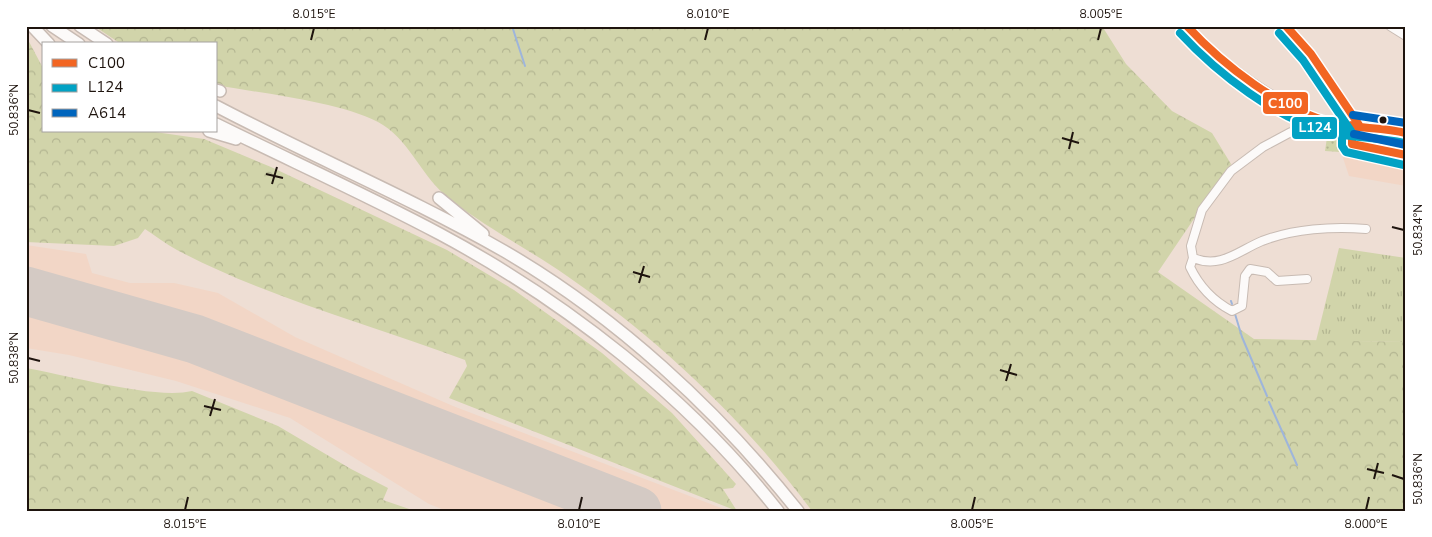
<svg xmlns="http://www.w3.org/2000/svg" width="1432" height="537" font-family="'Nunito Sans',sans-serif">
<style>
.built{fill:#f2d6c6}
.grass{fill:url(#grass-tufts)}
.forest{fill:url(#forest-crowns)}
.park{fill:url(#park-dots)}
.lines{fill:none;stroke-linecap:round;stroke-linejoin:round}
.stream{stroke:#9eb5db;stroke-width:2}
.runway{stroke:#d4cac4;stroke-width:49}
.minor-casing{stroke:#c8bbb3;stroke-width:10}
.highway-casing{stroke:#c8bbb3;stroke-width:14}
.minor{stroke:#fcfaf9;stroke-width:8}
.highway{stroke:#fcfaf9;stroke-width:11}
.bus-1-casing{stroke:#fff;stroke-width:11}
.bus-2-casing{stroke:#fff;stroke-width:11}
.bus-3-casing{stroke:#fff;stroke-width:11}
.bus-1{stroke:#f26522;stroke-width:8}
.bus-2{stroke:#02a2c4;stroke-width:8}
.bus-3{stroke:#0065bd;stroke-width:8}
.ticks{fill:none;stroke:#1e140e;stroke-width:2}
.bus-dot{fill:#1e140e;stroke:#fff;stroke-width:2}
.line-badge{stroke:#fff;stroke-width:2}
.badge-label{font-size:14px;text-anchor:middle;font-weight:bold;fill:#fff}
.neatline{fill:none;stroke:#1e140e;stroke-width:2}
.ticks-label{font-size:12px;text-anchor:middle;fill:#1e140e}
</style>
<defs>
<pattern id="grass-tufts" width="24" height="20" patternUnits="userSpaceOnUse" patternTransform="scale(1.25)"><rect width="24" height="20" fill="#d1d4aa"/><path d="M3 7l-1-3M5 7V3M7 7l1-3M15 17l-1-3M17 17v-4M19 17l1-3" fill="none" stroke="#b3b591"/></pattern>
<pattern id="forest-crowns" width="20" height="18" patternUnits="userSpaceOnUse" patternTransform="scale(1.25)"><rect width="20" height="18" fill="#d1d4aa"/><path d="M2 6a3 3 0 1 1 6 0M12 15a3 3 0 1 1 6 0" fill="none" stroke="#b3b591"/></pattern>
<pattern id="park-dots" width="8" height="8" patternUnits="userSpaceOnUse" patternTransform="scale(1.25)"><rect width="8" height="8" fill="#d1d4aa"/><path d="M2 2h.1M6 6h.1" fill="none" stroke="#b3b591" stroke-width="1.8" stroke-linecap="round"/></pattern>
</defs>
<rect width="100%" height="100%" fill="#eeded4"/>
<path class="built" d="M1344,132l62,14v40l-57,-10 -8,-24z
M26,245l60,9 6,19 38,10h44l44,10 77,44 158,69 276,105h-282l-18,-7 -139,-86 -114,-37 -107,-26 -43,-7z"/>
<path class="grass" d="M1339,248l67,10v84l-90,-1z"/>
<path class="forest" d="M94,26h1008l24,38 46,47 40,22 19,31 -73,108 96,67 152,3v169h-594c-67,-90 -152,-171 -245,-235 -40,-28 -85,-50 -123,-82 -24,-21 -36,-56 -66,-72 -42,-21 -114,-28 -162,-37v-41h-95z
M26,36l18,34v61h104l56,8 67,28 176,83 67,40 88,63 70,60 64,71 -3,4 -10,1 14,22 -288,-113 18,-32 -2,-6c-96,-36 -197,-62 -288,-110 -11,-6 -21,-14 -32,-21l-7,9 -24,8 -88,-4z
M26,368c41,7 129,32 166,23l86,35 73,43 37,19 -5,12 32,11h-389z"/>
<path class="park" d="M1329,124l14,1 -3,27 -15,-1z"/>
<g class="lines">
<path class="stream" d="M512,26l13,40
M1231,301l1,3
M1235,314l7,23 25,59
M1269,402l28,63"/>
<path class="runway" d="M26,291l169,48 442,172"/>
<g class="minor-casing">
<path id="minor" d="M1187,26c29,35 96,81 139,95 26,8 54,4 80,12
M1286,26l25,28 48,71
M1390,26l16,10
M1193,258c28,11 45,-7 69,-17 31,-12 71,-15 104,-12
M1307,279l-30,2 -10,-9 -17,-3 -5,7 -3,30 -10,5c-19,-10 -33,-25 -42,-44l3,-9 -2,-12 11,-36 29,-39 32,-24 28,-15 35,-11"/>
</g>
<g class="highway-casing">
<path id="highway" d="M32,26l17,18
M52,26l27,18
M80,26l27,18
M216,90l4,1
M216,106c95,50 195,92 288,145 112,65 213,158 294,260
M216,124c75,37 151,71 224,110 127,68 249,164 338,277
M209,131l27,8
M439,198l44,36"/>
</g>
<use href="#minor" class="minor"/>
<use href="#highway" class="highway"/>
<g class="bus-1-casing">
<path id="bus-1" d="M1187,26c36,39 94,84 146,97 24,6 49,4 73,10
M1286,26l25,28 48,71
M1352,125v19l54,11"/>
</g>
<g class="bus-2-casing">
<path id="bus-2" d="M1180,33c37,40 97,87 152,100 23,5 48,4 72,10
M1279,33l24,27 48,71
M1342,125v21l4,6 58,13"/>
</g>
<g class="bus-3-casing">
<path id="bus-3" d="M1353,115l53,8
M1354,134l52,11"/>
</g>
<use href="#bus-1" class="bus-1"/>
<use href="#bus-2" class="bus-2"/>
<use href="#bus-3" class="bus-3"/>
</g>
<path class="ticks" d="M311,40l3,-12M705,40l3,-12M1098,40l3,-12M28,110l12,3M1062,138l17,5M1069,149l4,-17M266,174l17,4M272,184l5,-17M1392,227l12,3M633,272l17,5M639,283l5,-17M28,358l12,3M1000,370l17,5M1006,381l5,-17M204,406l17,4M210,416l5,-17M1367,469l17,4M1392,475l12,4M1374,479l4,-16M185,510l3,-13M579,510l3,-13M972,510l3,-13M1366,510l3,-13"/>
<circle class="bus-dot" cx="1383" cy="120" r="4.5"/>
<g class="line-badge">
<rect x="1262" y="91" width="47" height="24" rx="5" fill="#f26522"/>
<rect x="1291" y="116" width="47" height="24" rx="5" fill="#02a2c4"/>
</g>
<g class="badge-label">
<text x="1285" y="108">C100</text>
<text x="1315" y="132">L124</text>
</g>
<rect width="1432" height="537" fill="none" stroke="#ffffff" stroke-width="55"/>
<rect x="42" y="42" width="175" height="90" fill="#ffffff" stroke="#a5a19f"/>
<rect x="52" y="59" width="25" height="8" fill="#f26522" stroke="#a5a19f"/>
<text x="88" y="68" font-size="15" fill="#1e140e">C100</text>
<rect x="52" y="84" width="25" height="8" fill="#02a2c4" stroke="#a5a19f"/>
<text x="88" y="92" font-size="15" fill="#1e140e">L124</text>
<rect x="52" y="109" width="25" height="8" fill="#0065bd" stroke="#a5a19f"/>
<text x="88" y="118" font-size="15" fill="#1e140e">A614</text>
<rect x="28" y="28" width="1376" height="482" class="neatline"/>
<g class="ticks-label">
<text x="314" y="18">8.015°E</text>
<text x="708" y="18">8.010°E</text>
<text x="1101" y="18">8.005°E</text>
<text transform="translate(14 110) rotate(-90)" y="4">50.836°N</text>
<text transform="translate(1418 230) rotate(-90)" y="4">50.834°N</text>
<text transform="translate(14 358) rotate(-90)" y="4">50.838°N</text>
<text transform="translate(1418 479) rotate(-90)" y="4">50.836°N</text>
<text x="185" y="528">8.015°E</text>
<text x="579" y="528">8.010°E</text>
<text x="972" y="528">8.005°E</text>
<text x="1366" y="528">8.000°E</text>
</g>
</svg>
